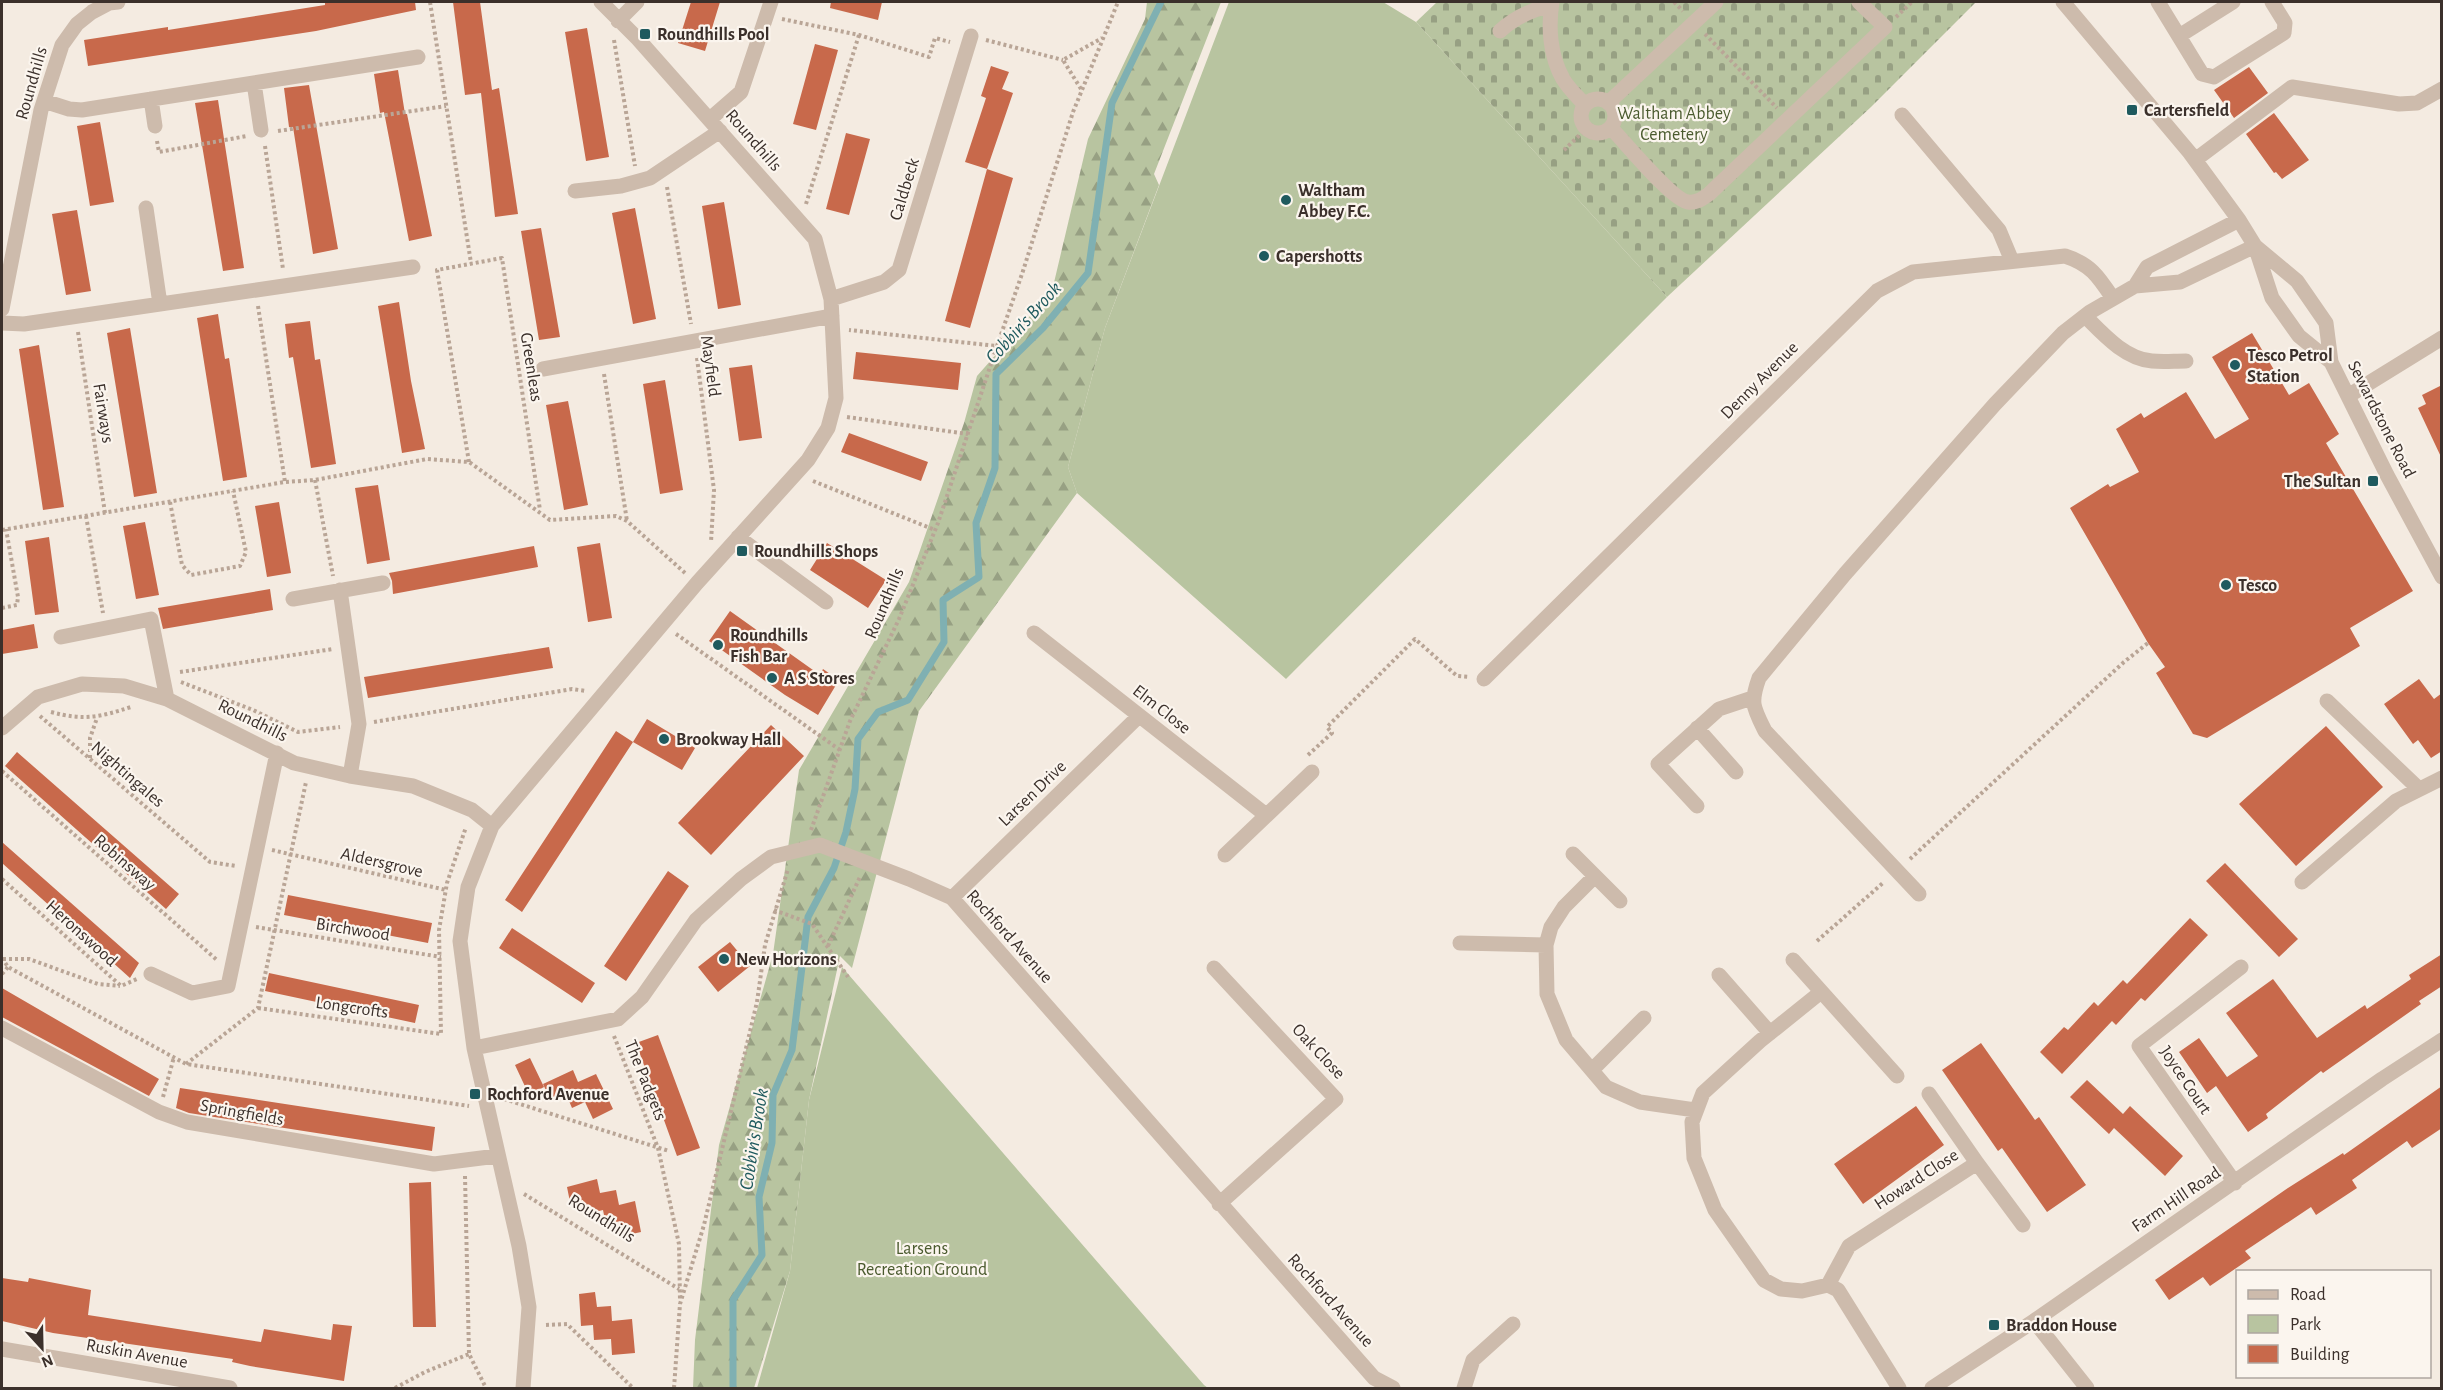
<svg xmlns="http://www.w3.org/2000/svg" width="2443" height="1390" font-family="'Alegreya Sans',sans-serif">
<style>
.green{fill:#b8c4a0}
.forest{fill:url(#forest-firs)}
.cemetery{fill:url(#cemetery-stones)}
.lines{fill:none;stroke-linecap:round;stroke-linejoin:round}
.stream{stroke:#7fb0b2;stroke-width:7}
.building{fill:#c8694b}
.path{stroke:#b9a596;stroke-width:4;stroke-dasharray:3 3;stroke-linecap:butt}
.minor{stroke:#cdbbac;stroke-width:15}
.poi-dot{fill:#1f5a5e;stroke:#fbf5ee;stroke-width:2}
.labels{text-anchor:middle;stroke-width:4.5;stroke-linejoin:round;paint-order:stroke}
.poi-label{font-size:18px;font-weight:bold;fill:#3b302b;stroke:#fbf5ee;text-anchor:start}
.street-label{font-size:18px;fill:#3b302b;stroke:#fbf5ee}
.park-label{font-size:18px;fill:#4a5a2e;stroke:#fbf5ee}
.water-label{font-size:20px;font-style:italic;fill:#1f5a5e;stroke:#fbf5ee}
</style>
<defs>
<pattern id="forest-firs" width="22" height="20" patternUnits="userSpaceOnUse" patternTransform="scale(1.5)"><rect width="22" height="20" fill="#b8c4a0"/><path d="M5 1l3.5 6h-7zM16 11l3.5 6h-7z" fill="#97a083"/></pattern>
<pattern id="cemetery-stones" width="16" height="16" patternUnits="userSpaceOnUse" patternTransform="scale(1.5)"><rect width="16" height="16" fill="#b8c4a0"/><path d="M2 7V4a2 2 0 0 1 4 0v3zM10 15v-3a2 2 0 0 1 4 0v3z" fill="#97a083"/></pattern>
</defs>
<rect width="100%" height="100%" fill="#f4ebe1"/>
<path class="green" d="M1229,2h154l33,20 251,275 -381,382 -209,-186 -9,-26 37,-139z
M842,967l362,418 4,3h-451l33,-117 19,-171z"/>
<path class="forest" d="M1147,2h74l-67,172 5,11 -54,143 -37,139 9,26 -158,218 -67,257 -12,-12 -31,144 -19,171 -36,117h-61l2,-48 24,-195 54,-191 26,-184 110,-188 55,-159 13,-47 75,-85 36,-152 57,-120z"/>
<path class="cemetery" d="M1437,2h539l-105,105 -204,190 -251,-275z"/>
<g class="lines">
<path class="stream" d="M733,1388v-88l29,-45 -3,-58 13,-54 1,-48 19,-45 16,-133 26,-49 12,-36 9,-43 3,-50 20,-27 30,-12 36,-58 -1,-42 36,-23 -3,-54 19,-55 1,-94 47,-46 45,-55 24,-170 49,-101"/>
</g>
<path class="building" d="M325,2h90l1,8 -100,21 -228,35 -4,-26 84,-13v3l157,-25z
M453,2h27l12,88 7,-2 19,126 -23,3 -14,-124 -16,2z
M691,2h29l-15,49 -27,-8z
M831,2h51l-4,18 -48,-12z
M587,28l22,129 -23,4 -21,-129z
M815,44l23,6 -22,80 -23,-6z
M991,66l18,6 -7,17 11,4 -26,76 -22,-7 21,-64 -5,-2z
M2249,67l19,26 -34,25 -20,-28z
M398,70l7,44h2l25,122 -23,5 -25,-129 -4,1 -6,-39z
M309,85l29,164 -25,5 -20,-127h-4l-5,-39z
M218,100l26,168 -21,3 -28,-168z
M2274,113l35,47 -27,19 -6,-7 -2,1 -28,-39z
M100,122l14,80 -24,4 -13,-80z
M846,133l24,6 -21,76 -23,-6z
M987,169l26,9 -43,150 -25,-7z
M724,202l17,103 -23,4 -16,-103z
M635,208l21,111 -23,5 -21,-111z
M77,210l14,81 -25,4 -14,-81z
M541,228l19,109 -21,3 -18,-109z
M399,302l12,79 14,68 -23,4 -24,-147z
M218,314l7,45 4,-1 18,119 -24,4 -26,-163z
M310,321l5,39 5,-1 16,105 -25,4 -18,-111 -4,1 -4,-34z
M130,328l27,165 -23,4 -27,-164z
M2252,333l37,62 20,-12 30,51 -13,9 87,148 -63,37 10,18 -153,92 -14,-4 -37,-61 9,-6 -17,-24 -78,-135 38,-24 2,3 29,-15 -23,-43 25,-16 3,5 42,-26 29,47 34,-20 -37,-62z
M39,345l25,162 -21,3 -24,-161z
M856,352l105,11 -3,27 -105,-11z
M752,365l10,73 -23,3 -10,-73z
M665,380l18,110 -23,4 -17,-110z
M2442,385v74l-24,-51 8,-4 -4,-9z
M568,401l20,104 -24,5 -18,-105z
M849,433l79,29 -7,19 -80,-29z
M378,485l12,75 -23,4 -12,-76z
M279,502l12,71 -24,4 -12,-71z
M145,522l14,73 -23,4 -13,-73z
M49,537l10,75 -24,3 -10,-74z
M600,543l12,75 -24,4 -11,-75z
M827,543l59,37 -18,28 -58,-38z
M534,546l4,21 -145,27 -1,-13 -3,-8z
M270,589l3,21 -110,19 -5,-21z
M730,611l90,64 3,-6 16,11 -21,35 -33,-20 -76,-54z
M34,624l4,24 -36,6v-24z
M549,647l4,21 -185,30 -4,-21z
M2419,679l15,20 8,-6v58l-11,7 -13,-18 -5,4 -29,-40z
M647,719l48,29 -13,22 -49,-28z
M771,725l33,31 -93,99 -33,-32z
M2326,726l57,61 -87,79 -57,-62z
M616,731l17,11 -111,170 -17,-12z
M17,752l162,142 -13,15 -161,-143z
M2,842l137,121 -9,15 -128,-115z
M2225,863l73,76 -19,18 -73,-76z
M668,871l21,15 -63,95 -22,-15z
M288,895l144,28 -4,20 -144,-28z
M2190,918l18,17 -63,66 -4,-3 -25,27 -4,-4 -50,53 -22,-22 24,-25 4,3 26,-28 4,4 25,-26 4,4z
M512,928l83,55 -13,20 -83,-55z
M730,942l20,24 -32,26 -20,-25z
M2442,954v32l-23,15 2,3 -98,69 -2,-2 -55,43 2,4 -20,14 -32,-46 -9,7 -28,-41 20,-14 28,39 31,-21 -32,-43 47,-34 44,59 48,-33 2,4 44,-30 -2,-4z
M269,973l150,32 -4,18 -150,-32z
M2,988l157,91 -10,17 -147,-79z
M658,1035l42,113 -23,8 -41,-113z
M1981,1043l54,77 4,-3 47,68 -39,27 -45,-64 -4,3 -56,-81z
M530,1058l14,29 -15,8 -14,-30z
M573,1070l5,12 18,-8 17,35 -20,10 -8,-17 -13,6 -6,-14 -15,7 -8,-17z
M2087,1080l36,34 7,-8 53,50 -18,20 -51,-48 -5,6 -39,-37z
M2442,1086v42l-30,20 -5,-7 -55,39 5,8 -41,27 -5,-8 -66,44 6,7 -41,28 -7,-9 -34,23 -14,-20 130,-90 58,-37 1,2z
M180,1088l255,39 -3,24 -243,-38 -13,-5z
M1916,1106l28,39 -81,59 -29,-40z
M597,1179l3,14 16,-3 3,15 16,-4 6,31 -18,4 -3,-15 -14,4 -3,-15 -16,4 -4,-14 -13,2 -3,-15z
M431,1182l5,145h-23l-4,-144z
M2,1278l26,4 1,-4 62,12 -3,25 173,27 3,-13 67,11 2,-16 19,2 -8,55 -94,-15 -18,-4 1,-3 -180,-26 -51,-12z
M595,1292l2,15 14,-1 1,15 20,-2 3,34 -23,2 -1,-16 -17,1 -1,-15 -12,1 -2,-32z"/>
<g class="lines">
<path class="path" d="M430,2l41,261
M1674,2l9,9
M1896,17l16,-15
M782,19l77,16 70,22 6,-19 15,4
M1705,34l72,74
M614,40l21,126
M986,40l77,20
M1081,89l-18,-29 39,-22
M278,131l168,-25
M157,141l2,11 88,-16
M265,146l18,123
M1564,150l22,-21
M667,187l24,137
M806,204l53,-169
M258,306l27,176
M78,332l27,181
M997,346l26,-75 50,-159 45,-110
M697,358l17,132 -3,52
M604,374l23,147
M847,417l121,17
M469,462l-32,-192 65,-12 38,252
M315,480l18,96
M813,481l122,49
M170,502l12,63 9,10 49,-9 6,-14 -13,-61
M86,516l17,97
M2,530l283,-48 30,-2 112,-21 42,3 81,58 66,-4 11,5 58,52
M2,608l15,-3 1,-8 -12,-68
M676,634l164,116
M180,672l153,-23
M181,682l72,28 45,22 42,-5
M51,712c33,9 49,5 80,-5
M40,716l170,146 26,4
M374,722l198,-33 14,2
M1308,755l24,-22 -5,-6 88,-88 42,37 12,1
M90,758v-20l7,-20
M2,771l215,189
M811,830l39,-109 49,-102 39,-96 59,-177 -148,-16
M272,850l174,40
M1910,859l214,-197 24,-19
M2,879l119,107 16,-7
M774,910l38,14 36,53
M256,927l185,30
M1817,941l67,-59
M828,946l32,-69
M2,958l6,9 178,97 283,42
M3,959h26l69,25 22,2
M2,974l6,-7
M258,1008l183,26 -2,-104 8,-47 19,-56
M614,1036l44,112 21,96 1,56
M186,1064l72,-56 48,-226
M163,1097l11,-40
M504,1099l165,52
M465,1176l4,178 17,34
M524,1194l155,95
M546,1325l21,-1 66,64
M395,1388l30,-16 44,-18
M674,1388l6,-84 24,-79 53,-223 8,-57 23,-76"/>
<path class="minor" d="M1552,2c-4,25 -2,54 11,77 6,10 15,18 22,26
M2063,2l127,151 49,67 16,26 17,52 27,38 32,26 56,113 55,102
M2158,2l44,72 12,3 70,-44 1,-10 -13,-21
M618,21l19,-19
M1500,31c15,-14 31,-21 51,-26
M2179,36l54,-34
M254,83l7,47
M1581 116a17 17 0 1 1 34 0a17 17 0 1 1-34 0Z
M151,99l4,27
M44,101l25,8 13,1 336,-53
M1608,103l108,-101
M1902,115l97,115 13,31
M710,119l31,-27 30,-90
M1611,128c14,14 61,72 77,74 9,1 14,-3 21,-8l176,-167 -26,-25
M2195,160l97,-73 107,17 18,-1 25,-14
M575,191l46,-5 29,-8 70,-47
M146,208l14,96
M2255,246l42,35 29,42 5,39
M2135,286l12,-19 92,-47
M831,299l53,-17 15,-12 72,-234
M2,309l39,-199 21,-65 15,-21 15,-12 17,-9 9,-1
M2085,316c18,18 40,43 67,45 11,1 22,0 34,0
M2,323l22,1 389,-57
M543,369l289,-53
M2348,396l94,-58
M738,537l88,65
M340,590l19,134 -9,52
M293,599l90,-16
M1034,633l232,182
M61,637l90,-18 16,80
M1484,679l393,-388 36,-19 152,-16c25,8 33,20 47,41
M2327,701l92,88
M2,728l36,-31 44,-13 42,2 43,13 127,64 56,13 63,10 59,24 20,16
M1697,728l39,44
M1697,806l-39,-42 61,-55 33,-11
M1573,854l47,47
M1225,855l87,-83
M1595,876l-31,31 -13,20 -5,18 1,49 19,46 40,47 34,15 55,8
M2302,882l94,-81 46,-23
M1919,894l-154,-163c-12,-24 -15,-28 -6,-53l86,-104 150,-170 68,-71 27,-21 45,-26 45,-4 75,-36
M952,898l187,-182
M1460,943l86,2
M1793,960l104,116
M1214,968l122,131 -117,105
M151,974l41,19 36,-7 49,-233
M1719,975l51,58
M1821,992l-61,49 -57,52 -11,29 2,36 21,52 49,70 17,9 21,2 26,-6 10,5 61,98
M2,1028l157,84 28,10 247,42 63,-8
M474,1048l144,-29 24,-22 54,-77 45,-41 30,-22 49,-12 89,34 43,19 422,480 19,10
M1592,1070l52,-52
M1929,1094l48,69
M2235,1183l-96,-137 102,-79
M1828,1285l21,-39 128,-83 46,62
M2034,1321l53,67
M2,1349l228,39
M523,1388l6,-81 -10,-61 -45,-198 -14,-107 8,-54 24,-61 205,-243 111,-123 20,-32 8,-30 -5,-99 -16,-60 -177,-200 -37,-37
M1464,1388l9,-28 40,-36
M1932,1388l102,-67 348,-242 60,-39"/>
</g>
<g class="poi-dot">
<rect x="639" y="28" width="12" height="12" rx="3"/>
<rect x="2126" y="104" width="12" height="12" rx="3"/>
<circle cx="1286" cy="200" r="6"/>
<circle cx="1264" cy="256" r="6"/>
<circle cx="2235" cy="365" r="6"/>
<rect x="2367" y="475" width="12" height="12" rx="3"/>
<rect x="736" y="545" width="12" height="12" rx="3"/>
<circle cx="2226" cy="585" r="6"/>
<circle cx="718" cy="645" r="6"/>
<circle cx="772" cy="678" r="6"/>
<circle cx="664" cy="739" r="6"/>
<circle cx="724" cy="959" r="6"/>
<rect x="469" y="1088" width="12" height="12" rx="3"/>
<rect x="1988" y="1319" width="12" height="12" rx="3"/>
</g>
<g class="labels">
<g class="poi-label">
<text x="657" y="40">Roundhills Pool</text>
<text x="2144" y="116">Cartersfield</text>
<text x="1298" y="196">Waltham<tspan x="1298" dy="21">Abbey F.C.</tspan></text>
<text x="1276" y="262">Capershotts</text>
<text x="2247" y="361">Tesco Petrol<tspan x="2247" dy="21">Station</tspan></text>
<text x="2361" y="487" text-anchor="end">The Sultan</text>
<text x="754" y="557">Roundhills Shops</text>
<text x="2238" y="591">Tesco</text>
<text x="730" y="641">Roundhills<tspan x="730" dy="21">Fish Bar</tspan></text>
<text x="784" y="684">A S Stores</text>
<text x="676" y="745">Brookway Hall</text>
<text x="736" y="965">New Horizons</text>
<text x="487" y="1100">Rochford Avenue</text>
<text x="2006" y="1331">Braddon House</text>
</g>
<g class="street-label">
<text transform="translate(31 83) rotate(-74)" y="6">Roundhills</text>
<text transform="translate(754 140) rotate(49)" y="6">Roundhills</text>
<text transform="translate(904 189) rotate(-73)" y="6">Caldbeck</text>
<text transform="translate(711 366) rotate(82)" y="6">Mayfield</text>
<text transform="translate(532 367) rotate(81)" y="6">Greenleas</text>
<text transform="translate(1759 380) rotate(-45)" y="6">Denny Avenue</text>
<text transform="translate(104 413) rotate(81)" y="6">Fairways</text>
<text transform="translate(2382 419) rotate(63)" y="6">Sewardstone Road</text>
<text transform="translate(884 603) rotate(-67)" y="6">Roundhills</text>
<text transform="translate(1162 709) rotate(38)" y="6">Elm Close</text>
<text transform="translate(253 720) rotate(26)" y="6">Roundhills</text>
<text transform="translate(128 774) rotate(41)" y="6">Nightingales</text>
<text transform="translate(1032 793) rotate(-44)" y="6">Larsen Drive</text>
<text transform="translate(125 862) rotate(41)" y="6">Robinsway</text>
<text transform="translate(382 862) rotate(13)" y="6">Aldersgrove</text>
<text transform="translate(353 929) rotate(9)" y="6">Birchwood</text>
<text transform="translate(82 933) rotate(42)" y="6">Heronswood</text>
<text transform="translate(1010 936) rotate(48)" y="6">Rochford Avenue</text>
<text transform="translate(352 1007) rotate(8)" y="6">Longcrofts</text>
<text transform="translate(1319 1051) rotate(47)" y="6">Oak Close</text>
<text transform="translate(646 1080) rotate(68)" y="6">The Padgets</text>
<text transform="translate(2186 1080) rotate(56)" y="6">Joyce Court</text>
<text transform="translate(242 1112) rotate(10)" y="6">Springfields</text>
<text transform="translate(1916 1179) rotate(-33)" y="6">Howard Close</text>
<text transform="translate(2176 1199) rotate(-34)" y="6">Farm Hill Road</text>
<text transform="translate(602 1218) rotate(32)" y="6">Roundhills</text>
<text transform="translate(1331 1300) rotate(48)" y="6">Rochford Avenue</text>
<text transform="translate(137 1353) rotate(10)" y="6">Ruskin Avenue</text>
</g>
<g class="park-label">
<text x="1674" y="119">Waltham Abbey<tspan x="1674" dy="21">Cemetery</tspan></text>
<text x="922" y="1254">Larsens<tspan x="922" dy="21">Recreation Ground</tspan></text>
</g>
<g class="water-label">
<text transform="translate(1023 322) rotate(-48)" y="7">Cobbin's Brook</text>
<text transform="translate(753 1139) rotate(-81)" y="7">Cobbin's Brook</text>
</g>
</g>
<rect width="2443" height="1390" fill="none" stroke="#3b302b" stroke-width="6"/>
<rect x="2236" y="1270" width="195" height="108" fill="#fbf5ee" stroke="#aea6a0" stroke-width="1.5"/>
<rect x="2248" y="1290" width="30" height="9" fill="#cdbbac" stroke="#aea6a0" stroke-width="1.5"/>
<text x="2290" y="1300" font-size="18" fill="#3b302b">Road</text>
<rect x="2248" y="1315" width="30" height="18" fill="#b8c4a0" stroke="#aea6a0" stroke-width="1.5"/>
<text x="2290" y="1330" font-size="18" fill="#3b302b">Park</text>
<rect x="2248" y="1345" width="30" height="18" fill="#c8694b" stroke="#aea6a0" stroke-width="1.5"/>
<text x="2290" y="1360" font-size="18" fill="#3b302b">Building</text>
<g transform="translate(42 1348) rotate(158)" stroke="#fbf5ee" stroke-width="4.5" paint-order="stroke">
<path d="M0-4.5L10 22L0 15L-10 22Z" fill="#3b302b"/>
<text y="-9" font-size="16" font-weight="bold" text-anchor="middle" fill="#3b302b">N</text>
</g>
</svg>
